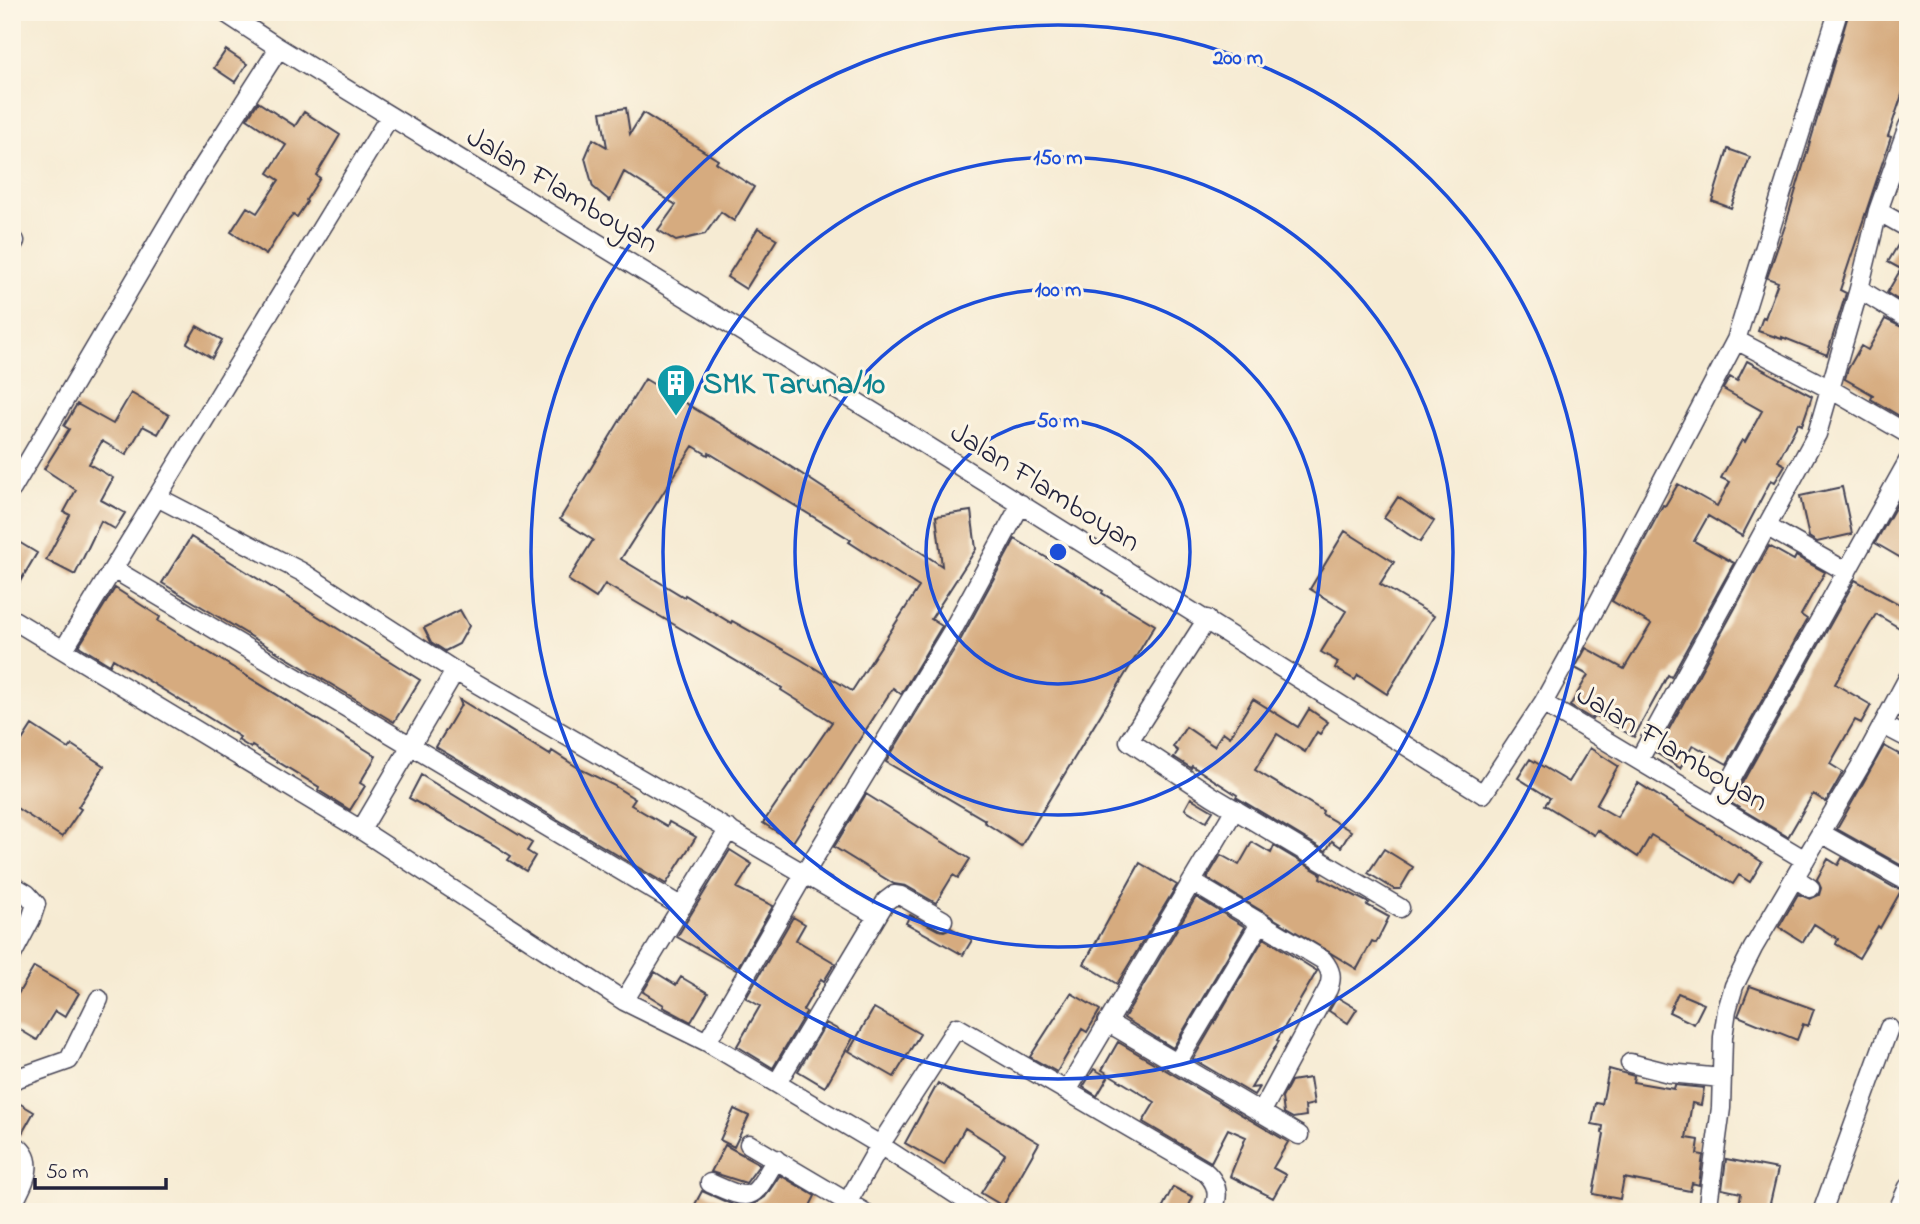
<svg xmlns="http://www.w3.org/2000/svg" width="1920" height="1224" font-family="'Indie Flower',sans-serif">
<style>
.building{fill:#d6ab7f;fill-rule:evenodd}
.lines{fill:none;stroke-linecap:round;stroke-linejoin:round}
.street-casing{stroke:#424052;stroke-width:21}
.street{stroke:#fff;stroke-width:18}
.ring{fill:none;stroke:#1d4ed8;stroke-width:3.5}
.labels{text-anchor:middle;stroke-width:6;stroke-linejoin:round;paint-order:stroke}
.street-label{font-size:30px;fill:#22223b;stroke:#fcf5e5}
.culture-label{font-size:30px;font-weight:bold;fill:#0d838f;stroke:#fcf5e5;text-anchor:start}
.centre{fill:#1d4ed8;stroke:#fcf5e5;stroke-width:3.5}
.ring-label{font-size:21px;text-anchor:middle;font-weight:bold;fill:#1d4ed8;stroke:#fcf5e5;stroke-width:6;stroke-linejoin:round;paint-order:stroke}
</style>
<rect width="100%" height="100%" fill="#fcf5e5"/>
<filter id="ink" filterUnits="userSpaceOnUse"><feTurbulence type="fractalNoise" baseFrequency=".0143" numOctaves="2"/><feDisplacementMap in="SourceGraphic" scale="14" xChannelSelector="R" yChannelSelector="G"/><feConvolveMatrix kernelMatrix="1 2 1 2 8 2 1 2 1" color-interpolation-filters="sRGB"/></filter>
<filter id="wash" filterUnits="userSpaceOnUse"><feTurbulence type="fractalNoise" baseFrequency=".00686" numOctaves="4" result="noise"/><feDisplacementMap in="SourceGraphic" scale="28" xChannelSelector="R" yChannelSelector="G"/><feGaussianBlur stdDeviation="1.57" result="paint"/><feColorMatrix in="noise" values="0 0 0 0 0 0 0 0 0 0 0 0 0 0 0 0 0 1.4 0 .05"/><feComposite in="paint" operator="in"/></filter>
<g filter="url(#wash)">
<rect width="100%" height="100%" fill="#f6ebd3"/>
<g id="blocks">
<path class="building" d="M1849,12h59v65l-20,59 3,1 -51,153 6,3 -19,62 -45,-18v2l-24,-8 5,-14 2,1 13,-36 -11,-4 19,-55z
M226,50l21,14 -12,18 -21,-14z
M258,102l37,24 9,-14 36,23 -24,40 4,3 -14,22 1,2 -10,15 -4,-2 -7,8 -20,32 -35,-23 16,-25 10,6 22,-33 -11,-7 18,-28 -39,-26z
M626,108l4,26 13,-21 75,47 -2,3 38,24 -20,34 -13,-9 -16,22 -29,7 -18,-11 18,-25 -52,-33 -14,29 -17,-14 -8,-29 8,-19 14,8 -6,-35z
M1728,149l22,8 -19,51 -19,-7z
M758,228l19,11 -31,50 -19,-12z
M1902,238l6,1v67l-21,-13 14,-24 -13,-7z
M1885,319l23,11v91l-37,-22 2,-4 -28,-16 3,-10 13,-23 7,4z
M197,326l25,14 -10,18 -25,-15z
M1747,361l65,35 -10,29 -4,-2 -20,38 7,4 -10,17 -4,-2 -29,56 -34,-20 -14,25 40,22 -63,114 -3,-2 -34,62 -39,-22 -3,4 -22,-13 18,-31 -13,-7 11,-20 38,21 27,-45 -39,-23 51,-96 2,1 13,-22 39,22 13,-24 -9,-4 21,-38 3,2 17,-31 -39,-22 7,-12 7,4z
M645,379l137,82 160,105 -6,-50 35,-5 5,38 -45,70 11,7 -41,68 -8,-6 -100,154 -30,-19 69,-101 -51,-32 1,-2 -177,-104 -9,14 -28,-18 25,-40 -33,-21zM693,446l15,9 1,-2 142,87 -2,2 70,45 -67,104 -52,-32 -68,-38 -1,2 -46,-28 -1,2 -63,-38z
M131,393l38,22 -11,19 -15,-8 -17,29 -24,-14 -13,23 24,14 -12,22 24,13 -10,16 -14,-8 -26,54 -29,-15 24,-45 -6,-3 12,-22 -32,-21 25,-40 -5,-3 13,-22 36,20z
M1908,485v77l-33,-19z
M1842,487l10,47 -35,8 -8,-5 -9,-41z
M1398,497l36,24 -14,21 -36,-24z
M1345,531l49,31 -14,22 54,32 -47,78 -29,-19 -3,5 -20,-12 3,-6 -17,-10 25,-41 -36,-22z
M191,537l229,143 -26,42 -232,-139z
M12,538l25,15 -25,42z
M1015,539l88,52 -1,2 53,32 -134,221 -37,-24 1,-2 -99,-58 75,-123z
M1769,546l25,14 2,-4 29,16 -24,43 6,4 -80,145 -34,-19 -13,23 -24,-15z
M1855,580l53,29v24l-32,-19 -22,37 -19,33 36,21 -10,18 -6,-3 -25,44 13,8 -17,30 -13,-8 -25,43 -57,-34z
M115,588l45,29 -2,4 218,135 -16,27 5,3 -15,24 -32,-20 1,-3 -67,-41 -1,2 -13,-8 2,-3 -127,-78 -3,6 -31,-19z
M460,610l9,16 -10,18 -14,7 -14,-9 -7,-14z
M459,699l91,56 2,-4 28,18 33,16 22,14 -4,6 36,21 2,-4 27,15 -30,47 -230,-137 25,-42 1,1z
M1253,699l45,28 11,-18 19,13 -8,12 -3,-2 -12,20 -28,-18 -22,36 68,41 -1,3 29,17 -10,16 -9,-6 -6,10 -90,-54 1,-2 -45,-29 -1,2 -17,-11 4,-6 -5,-4 13,-20 28,19 9,-14 7,5z
M32,725l37,24 3,-4 32,21 -26,41 3,2 -19,28 -50,-32v-49z
M1884,746l24,13 -2,109 -69,-39z
M1590,748l28,18 -22,39 21,12 21,-34 124,79 -12,20 -11,-7 -6,9 -82,-49 -13,22 -41,-27 -3,5 -49,-30 5,-7 -32,-20 12,-19 39,23z
M421,775l111,68 -5,8 8,5 -9,15 -18,-11 3,-4 -17,-11 -85,-47z
M866,794l104,65 -12,19 -5,-3 -17,28 -30,-17 -12,-2 -60,-37z
M1191,798l22,13 -7,11 -21,-13z
M1252,842l19,11 3,-7 47,28 -1,4 49,25 -2,2 22,12 -13,26 -4,-2 -15,28 -150,-91 14,-23 18,10z
M1384,849l29,18 -13,22h-6l-26,-16z
M730,850l22,14 -15,24 36,18 -37,64 -59,-33z
M1842,858l53,30 7,1 -22,39 -2,-2 -19,32 -23,-14 2,-5 -24,-15 -11,18 -24,-15 19,-33 12,5 9,-4 2,-7 -4,-9 11,-20 10,6z
M1140,863l37,22 -60,99 -33,-20z
M1196,897l49,30 -72,121 -49,-30z
M910,915l28,15 6,1 7,-3 21,12 -9,15 -57,-32z
M793,917l12,7 -9,16 39,23 -11,18 -3,-2 -18,31 3,2 -33,56 -36,-22 23,-40 -14,-8z
M1264,938l53,33 -40,69 2,1 -28,47 8,-1 -5,8 -61,-36z
M34,967l45,26 -14,24 -10,-6 -18,29 -25,-15v-34l6,3z
M655,972l21,13 5,-8 27,16 -17,29 -28,-15 1,-2 -21,-13z
M1750,986l64,23 -6,17 -5,-2 -6,16 -59,-24z
M1071,993l29,17 -13,22 -5,-3 -25,43 -27,-15z
M1678,993l26,11 -10,20 -25,-12z
M1337,997l20,12 -9,14 -19,-12z
M874,1008l46,26 -26,43 -45,-26z
M826,1023l27,15 -28,49 -27,-16z
M1118,1042l170,100 -15,26 13,7 -13,23 -43,-22 16,-39 -18,-8 -17,33 -68,-40 12,-20 -53,-32z
M1094,1069l14,8 -11,19 -14,-9z
M1609,1069l25,7 -1,6 41,7 1,-4 29,3 -3,17 -9,-2 -6,35 13,2 -2,14 6,1 -4,30 -7,-2 -2,8 -66,-13 -4,21 -27,-5 11,-60 -2,-1 1,-7 -11,-2 4,-21 6,1z
M1310,1078l4,26 -9,2 1,10 -13,2 -9,-5 -2,-15 9,-17z
M938,1083l101,60 -36,63 -22,-13 24,-39 -11,-8 -29,-18 -21,37 -39,-22z
M12,1099l22,13 -13,23 -9,-3z
M734,1109l15,7 -15,31 -14,-7z
M725,1145l35,19 -14,19 -35,-11z
M1726,1159l52,10 -10,43h-30l3,-19 -19,-4z
M780,1175l35,21 -8,16h-116l11,-21 31,14h20l12,-8z
M1173,1187l20,10 -7,15h-26z"/>
</g>
</g>
<g filter="url(#ink)">
<use href="#blocks" fill-opacity="0" stroke="#424052" stroke-width="2"/>
<g class="lines">
<g class="street-casing">
<path id="street" d="M224,12l55,36 599,367 605,379 60,-91 262,157
M1878,211l30,17
M12,246l3,-5
M1859,289l49,30
M1736,340l94,49 78,45
M12,489l176,-299 91,-142
M157,497l233,-381
M1766,526l81,46
M115,570l567,337
M12,619l349,211 263,171 83,41 173,103 103,67
M1207,619l-78,122 83,55 188,112
M64,649l93,-152 145,75 153,99 422,245
M1543,703l53,-96 140,-267 102,-328
M1883,725l25,13
M1639,760l178,-326 42,-145 19,-78 30,-85
M1717,805l191,-344
M361,830l94,-159
M1821,833l80,45
M1795,878l15,10
M1192,882l131,78c8,10 10,17 5,29l-67,124
M12,885l15,9 9,10 -5,15 -19,36
M624,1001l105,-172
M1107,1022l192,113
M707,1042l98,-169 146,-240 70,-129
M1177,1063l84,-141
M1630,1063l39,10 53,5
M12,1080l57,-20 30,-61
M777,1083l109,-182 8,-6 7,1 42,24
M1067,1091l168,-282
M12,1143c29,17 10,41 0,64
M749,1144l115,68
M710,1183c44,20 42,17 66,-24
M842,1212l38,-67 77,-118 247,144c14,12 16,25 8,41
M1707,1212l14,-104 2,-71 4,-27 7,-24 19,-38 112,-190 43,-80
M1822,1212l67,-184
M1897,1212l11,-25"/>
</g>
<use href="#street" class="street"/>
</g>
</g>
<g class="ring">
<circle cx="1058" cy="552" r="132"/>
<circle cx="1058" cy="552" r="263"/>
<circle cx="1058" cy="552" r="395"/>
<circle cx="1058" cy="552" r="527"/>
</g>
<defs>
<g id="building-pin" transform="scale(2.0125)"><path d="M0 17L-7.5 6A9.5 9.5 0 1 1 7.5 6Z" fill="#0f9aa8" stroke="#fcf5e5"/><path d="M-4-6H4V6H1V3H-1V6H-4ZM-2.5-4.3h1.7v1.8h-1.7ZM.8-4.3h1.7v1.8H.8ZM-2.5-1h1.7V.8h-1.7ZM.8-1h1.7V.8H.8Z" fill="#fff"/></g>
</defs>
<g fill-rule="evenodd">
<use href="#building-pin" x="676" y="383"/>
</g>
<g class="labels">
<g class="street-label">
<text transform="translate(563 189) rotate(31)" y="10">Jalan Flamboyan</text>
<text transform="translate(1046 486) rotate(32)" y="10">Jalan Flamboyan</text>
<text transform="translate(1673 747) rotate(31)" y="10">Jalan Flamboyan</text>
</g>
<g class="culture-label">
<text x="703" y="393">SMK Taruna/10</text>
</g>
</g>
<circle cx="1058" cy="552" r="10" class="centre"/>
<g class="ring-label">
<text x="1238" y="64">200 m</text>
<text x="1058" y="164">150 m</text>
<text x="1058" y="296">100 m</text>
<text x="1058" y="427">50 m</text>
</g>
<rect width="1920" height="1224" fill="none" stroke="#fcf5e5" stroke-width="42"/>
<path d="M35 1178v10h131v-10" fill="none" stroke="#22223b" stroke-width="3.5"/>
<text x="46" y="1178" font-size="21" fill="#22223b" stroke="#fcf5e5" stroke-width="5" paint-order="stroke">50 m</text>
</svg>
